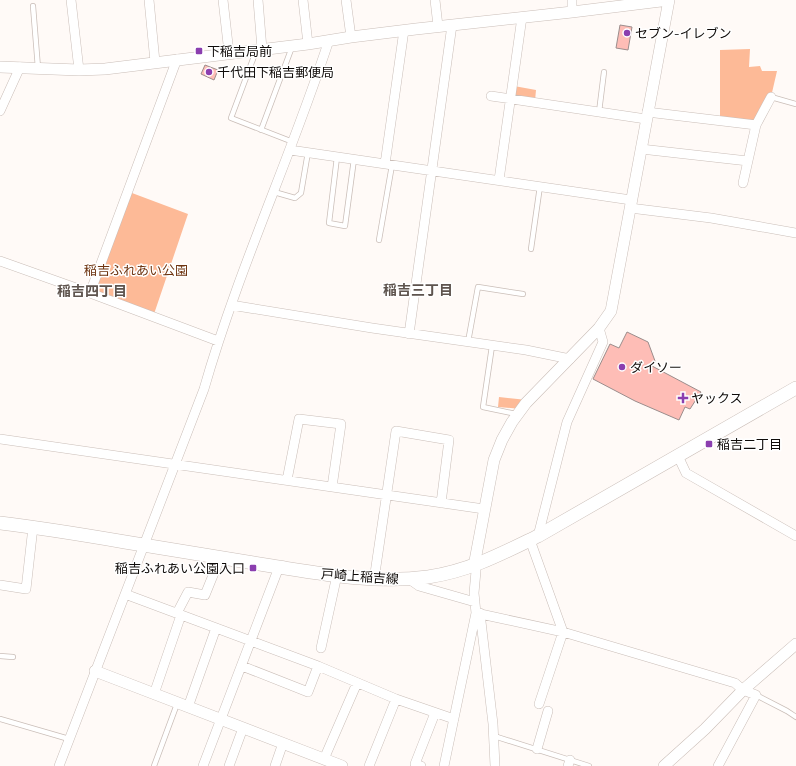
<svg xmlns="http://www.w3.org/2000/svg" width="796" height="766" font-family="Manrope,'Noto Sans JP',sans-serif">
<style>
.green{fill:#fdba97}
.building{fill:#febdb6;stroke:#9b8d8c}
.lines{fill:none;stroke-linecap:round;stroke-linejoin:round}
.service-casing{stroke:#cabeb8;stroke-width:6}
.minor-casing{stroke:#cabeb8;stroke-width:10}
.tertiary-casing{stroke:#cabeb8;stroke-width:12}
.secondary-casing{stroke:#cabeb8;stroke-width:14}
.service{stroke:#fff;stroke-width:4.5}
.minor{stroke:#fff;stroke-width:9}
.tertiary{stroke:#fff;stroke-width:11}
.secondary{stroke:#fff;stroke-width:13}
.poi-dot{fill:#8b3eaf;stroke:#fff;stroke-width:1.5}
.labels{text-anchor:middle;stroke-width:3;stroke-linejoin:round;paint-order:stroke}
.poi-label{font-size:13px;fill:#0f0b09;stroke:#fff;text-anchor:start}
.park-label{font-size:13px;fill:#6e3410;stroke:#fff}
.street-label{font-size:13px;fill:#0f0b09;stroke:#fff}
.neighbourhood-label{font-size:14px;font-weight:bold;fill:#5e544e;stroke:#fff}
</style>
<rect width="100%" height="100%" fill="#fffaf7"/>
<path class="green" d="M750,49l-1,18 11,-1 2,5h15l-6,26 -15,28 -36,-4v-71z
M514,86l22,4 -1,11 -23,-4z
M132,193l56,21 -34,100 -60,-23z
M499,397l28,3 -6,9 -23,-2z"/>
<path class="building" d="M620,25l12,2 -4,23 -12,-2z
M205,65l13,5 -4,10 -13,-6z
M627,332l21,10 7,19 -3,5 49,26 -11,17 -5,-2 -6,13 -44,-19 -42,-22 17,-35 9,4z"/>
<g class="lines">
<g class="service-casing">
<path id="service" d="M33,6l5,62
M256,51l-25,67 62,24
M771,97l25,7
M599,112l5,-40
M261,130l31,-83
M337,157l-8,66 16,3 9,-67
M274,192l21,6 6,-5 7,-41
M379,240l13,-75
M531,249l9,-63
M468,342l10,-55 45,7
M492,346l-9,61 33,7
M0,656l13,1
M756,695l31,16 9,6
M0,719l69,20
M494,736l95,30
M154,766l23,-62"/>
</g>
<g class="minor-casing">
<path id="minor" d="M71,0l8,70
M149,0l6,62
M223,0l6,53
M258,0l4,49
M303,0l5,44
M346,0l5,37
M435,0l3,26
M572,0v12
M491,96l155,23
M0,111l20,-44
M647,112l109,13
M641,149l107,12
M290,150l341,50
M385,164l19,-134
M499,180l23,-163
M743,183l13,-58 15,-28
M630,208l81,10 85,15
M0,261l90,32 128,48
M90,293l87,-234
M231,305l141,23 154,22 44,9
M409,334l43,-309
M0,439l484,70
M678,456l8,17 110,63
M287,480l12,-61 42,5 -9,63
M538,536l29,-114 36,-80 -4,-14
M530,540l33,92 -24,72
M409,579l10,7 56,16
M374,580l22,-149 53,9 -8,63
M0,585l26,4 7,-62
M125,594l193,72 78,33 58,20
M177,613l11,-21 17,3 15,-37
M476,613l87,19 172,51 8,7 13,5 -38,71
M480,613l13,111 2,42
M321,648l16,-73
M242,666l66,26 10,-26
M154,694l27,-79
M188,707l28,-79
M537,749l11,-38
M324,759l33,-76
M59,766l145,-377c34,-119 87,-232 125,-349
M203,766l76,-199
M229,766l14,-38
M275,766l8,-23
M369,766l27,-67
M421,766l-6,-2 20,-51
M444,766l32,-153 -2,-20 2,-22 -2,-5
M568,766l2,-6"/>
</g>
<g class="tertiary-casing">
<path id="tertiary" d="M0,67l79,3 26,-1 203,-25 43,-7 65,-8 156,-17 97,-12
M474,566l20,-106 8,-20 10,-18 14,-19 73,-75 12,-17 58,-311
M95,671l247,95
M664,766l41,-37 38,-39 53,-46"/>
</g>
<g class="secondary-casing">
<path id="secondary" d="M0,523c42,5 84,12 125,19 49,8 98,16 147,24 51,8 103,18 156,11 41,-6 73,-23 110,-41l258,-148"/>
</g>
<use href="#service" class="service"/>
<use href="#minor" class="minor"/>
<use href="#tertiary" class="tertiary"/>
<use href="#secondary" class="secondary"/>
</g>
<g class="poi-dot">
<circle cx="627" cy="33" r="4"/>
<rect x="195" y="47" width="8" height="8" rx="2"/>
<circle cx="209" cy="72" r="4"/>
<circle cx="622" cy="367" r="4"/>
<path d="M681 392h4v4h4v4h-4v4h-4v-4h-4v-4h4z"/>
<rect x="705" y="440" width="8" height="8" rx="2"/>
<rect x="249" y="564" width="8" height="8" rx="2"/>
</g>
<g class="labels">
<g class="poi-label">
<text x="635" y="38">セブン-イレブン</text>
<text x="207" y="56">下稲吉局前</text>
<text x="217" y="77">千代田下稲吉郵便局</text>
<text x="630" y="372">ダイソー</text>
<text x="691" y="403">ヤックス</text>
<text x="717" y="449">稲吉二丁目</text>
<text x="245" y="573" text-anchor="end">稲吉ふれあい公園入口</text>
</g>
<g class="park-label">
<text x="136" y="275">稲吉ふれあい公園</text>
</g>
<g class="street-label">
<text transform="translate(360 576) rotate(4)" y="5">戸崎上稲吉線</text>
</g>
<g class="neighbourhood-label">
<text x="418" y="295">稲吉三丁目</text>
<text x="92" y="296">稲吉四丁目</text>
</g>
</g>
</svg>
